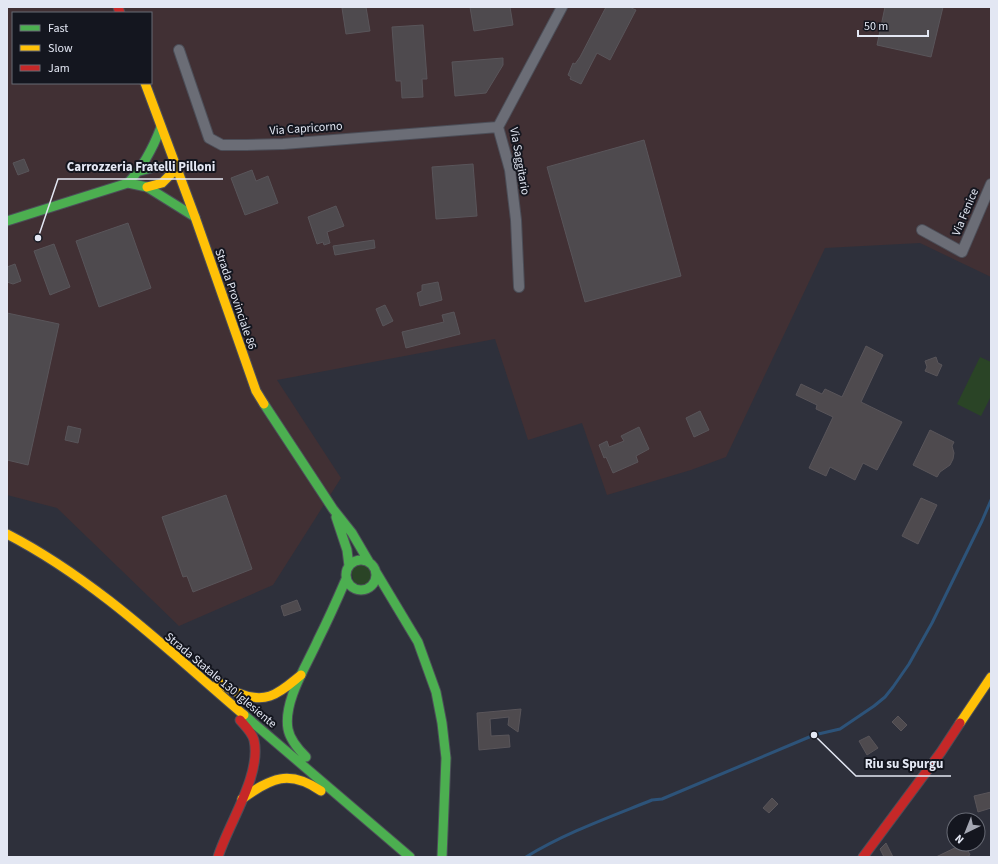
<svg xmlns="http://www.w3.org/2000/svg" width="998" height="864" font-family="'Source Sans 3',sans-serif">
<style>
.industrial{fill:#413034;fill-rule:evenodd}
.green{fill:#2a4426}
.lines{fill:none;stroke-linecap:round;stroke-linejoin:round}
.stream{stroke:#2d5379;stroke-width:3}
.building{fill:#4e4a4e;stroke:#59555a}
.street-casing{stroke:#4c4e58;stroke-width:12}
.fast-casing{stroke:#4c4e58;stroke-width:11}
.slow-casing{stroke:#4c4e58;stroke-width:11}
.jam-casing{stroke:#4c4e58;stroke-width:11}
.street{stroke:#6b6d76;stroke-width:10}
.fast{stroke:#4caf50;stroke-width:9}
.slow{stroke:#ffc107;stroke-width:9}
.jam{stroke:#c62828;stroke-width:9}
.labels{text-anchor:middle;stroke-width:4;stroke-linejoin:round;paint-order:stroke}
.street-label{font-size:12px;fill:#e3e7f3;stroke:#14161f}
.leader{fill:none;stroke:#e3e7f3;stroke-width:1.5}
.callout-dot{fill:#e3e7f3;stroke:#14161f;stroke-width:1.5}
.callout-label{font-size:13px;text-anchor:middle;font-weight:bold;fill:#e3e7f3;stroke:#14161f;stroke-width:4;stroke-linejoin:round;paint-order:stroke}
</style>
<rect width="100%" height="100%" fill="#2e303b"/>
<path class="industrial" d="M7,7h984v270l-71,-34 -95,5 -99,209 -35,13 -84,25 -25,-72 -54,17 -33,-101 -218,41 64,98 -68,107 -94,41 -122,-118 -50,-13zM13,13h138v70h-138z"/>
<path class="green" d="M980,357l11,5v34l-10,20 -24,-12z
M359,563l10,3 4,12 -3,6 -6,3 -10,-3 -3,-15 5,-5z"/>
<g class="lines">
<path class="stream" d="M526,857c39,-24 84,-40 126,-57l10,-1 152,-64 26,-6 34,-23 11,-9 8,-10 16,-23 23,-41 50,-102 9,-21"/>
</g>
<path class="building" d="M347,7h19l4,24 -24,3 -4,-26z
M470,7h40l3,18 -39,6z
M606,7h23l7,3 -26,50 -13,-7 -16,31 -11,-5 1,-2 -3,-2 5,-12 2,1 5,-7z
M885,7h58l-12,50 -54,-12z
M423,25l4,54h-5l1,18 -21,1 -1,-17h-5l-4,-54z
M503,58v7l-17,28 -31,3 -3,-34z
M644,140l37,136 -96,26 -38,-135z
M24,159l5,12 -11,4 -5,-12z
M473,164l4,52 -41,3 -4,-52z
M252,170l4,11 12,-5 10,27 -33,12 -14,-37z
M336,206l8,20 -17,6 3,11 -6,2 -1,-3 -6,2 -9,-27z
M128,223l23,65 -52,19 -23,-66z
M374,240l1,8 -40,7 -2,-9z
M54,244l16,43 -20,8 -16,-44z
M15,264l6,17 -8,3 -6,-2v-15z
M438,282l4,18 -22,6 -3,-13 5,-2v-6z
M385,305l8,16 -10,5 -7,-17z
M454,312l6,22 -54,14 -4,-16 42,-10 -2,-7z
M7,313l52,11 -31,141 -21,-5z
M866,346l17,9 -22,47 41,20 -25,48 -14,-7 -8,17 -25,-13 -4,9 -17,-8 24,-51 -17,-8 1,-4 -21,-10 5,-11 21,10 3,-5 17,8z
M936,357l2,6 4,2 -5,11 -12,-5 2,-4 -2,-6z
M700,411l9,19 -15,7 -8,-19z
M68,426l13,3 -3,14 -13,-3z
M639,427l10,22 -13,7 2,6 -25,11 -7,-16 -2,1 -5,-13 8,-4 2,6 15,-6 -3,-5z
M930,430l24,12 -2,4 2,7 -1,6 -3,6 -10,7 -3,5 -24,-12z
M226,495l26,74 -59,23 -6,-16 -4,1 -21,-60z
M921,498l16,7 -19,39 -16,-8z
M297,600l4,10 -17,6 -3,-10z
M521,709l-3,23 -10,-7 1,-8 -19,2 1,17 18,-1 1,12 -31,3 -2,-37z
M898,716l9,9 -6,6 -9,-9z
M869,736l9,12 -11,7 -8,-14z
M991,792v16l-13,4 -4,-16z
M772,798l6,6 -9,9 -6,-5z
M886,843l7,14h-9l-4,-8z
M963,844h2l5,11 -4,2h-30z"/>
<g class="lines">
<g class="street-casing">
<path id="street" d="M179,50l30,88 13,7h24l37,-1 215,-17
M922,230l40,22 29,-68
M519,287l-3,-67 -6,-50 -12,-43 64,-120"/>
</g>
<g class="fast-casing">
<path id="fast" d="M140,171l15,-4 22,1
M128,183l19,4 48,30
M7,221l121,-38c16,-17 25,-35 33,-56
M264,404l69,105 19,24 17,29
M336,517l11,33 2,16
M346 575a15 15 0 1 1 30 0a15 15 0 1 1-30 0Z
M376,572l42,70 18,50 6,31 4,35 -4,99
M244,715l166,142
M306,757c-8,-8 -16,-17 -18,-28 -5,-28 19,-64 30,-89 10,-20 19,-40 28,-61"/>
</g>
<g class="slow-casing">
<path id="slow" d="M145,83l50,134 61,174 8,13
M147,187l15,-4 15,-15
M7,534c89,46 162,117 237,181
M218,682c15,10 34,20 52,14 12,-4 22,-14 31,-21
M960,723l31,-46
M242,799c29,-21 47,-30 79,-8"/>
</g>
<g class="jam-casing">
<path id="jam" d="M118,7l2,6
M218,857c10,-33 44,-82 36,-117 -2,-8 -9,-14 -14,-20
M863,857l78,-105 19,-29"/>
</g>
<use href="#street" class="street"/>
<use href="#fast" class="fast"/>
<use href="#slow" class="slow"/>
<use href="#jam" class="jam"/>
</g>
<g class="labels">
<g class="street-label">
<text transform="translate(306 128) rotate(-4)" y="4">Via Capricorno</text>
<text transform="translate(520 161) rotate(80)" y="4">Via Saggitario</text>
<text transform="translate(965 212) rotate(-67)" y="4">Via Fenice</text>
<text transform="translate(236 299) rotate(71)" y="4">Strada Provinciale 86</text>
<text transform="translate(221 680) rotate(40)" y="4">Strada Statale 130 Iglesiente</text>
</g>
</g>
<path class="leader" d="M38 238L58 179H223M814 735L856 776H951"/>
<g class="callout-dot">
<circle cx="38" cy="238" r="4"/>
<circle cx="814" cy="735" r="4"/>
</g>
<g class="callout-label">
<text x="141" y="171">Carrozzeria Fratelli Pilloni</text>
<text x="904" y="768">Riu su Spurgu</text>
</g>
<rect width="998" height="864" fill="none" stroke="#e3e7f3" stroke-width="16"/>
<rect x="12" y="12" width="140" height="72" fill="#14161f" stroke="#676a74"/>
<rect x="20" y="25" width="20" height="6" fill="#4caf50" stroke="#676a74"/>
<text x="48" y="32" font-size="12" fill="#e3e7f3">Fast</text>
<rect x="20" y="45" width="20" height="6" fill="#ffc107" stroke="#676a74"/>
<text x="48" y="52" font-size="12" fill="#e3e7f3">Slow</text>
<rect x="20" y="65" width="20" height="6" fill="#c62828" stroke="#676a74"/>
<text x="48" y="72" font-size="12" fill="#e3e7f3">Jam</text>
<g transform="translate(966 832) rotate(223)"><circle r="19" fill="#14161f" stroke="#676a74"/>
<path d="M0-3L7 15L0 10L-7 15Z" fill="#a4a7b3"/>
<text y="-6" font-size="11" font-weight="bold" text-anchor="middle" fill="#e3e7f3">N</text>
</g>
<path d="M858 30v6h70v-6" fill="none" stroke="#e3e7f3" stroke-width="2"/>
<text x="864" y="30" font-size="12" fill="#e3e7f3" stroke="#14161f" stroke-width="3" paint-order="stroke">50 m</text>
</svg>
